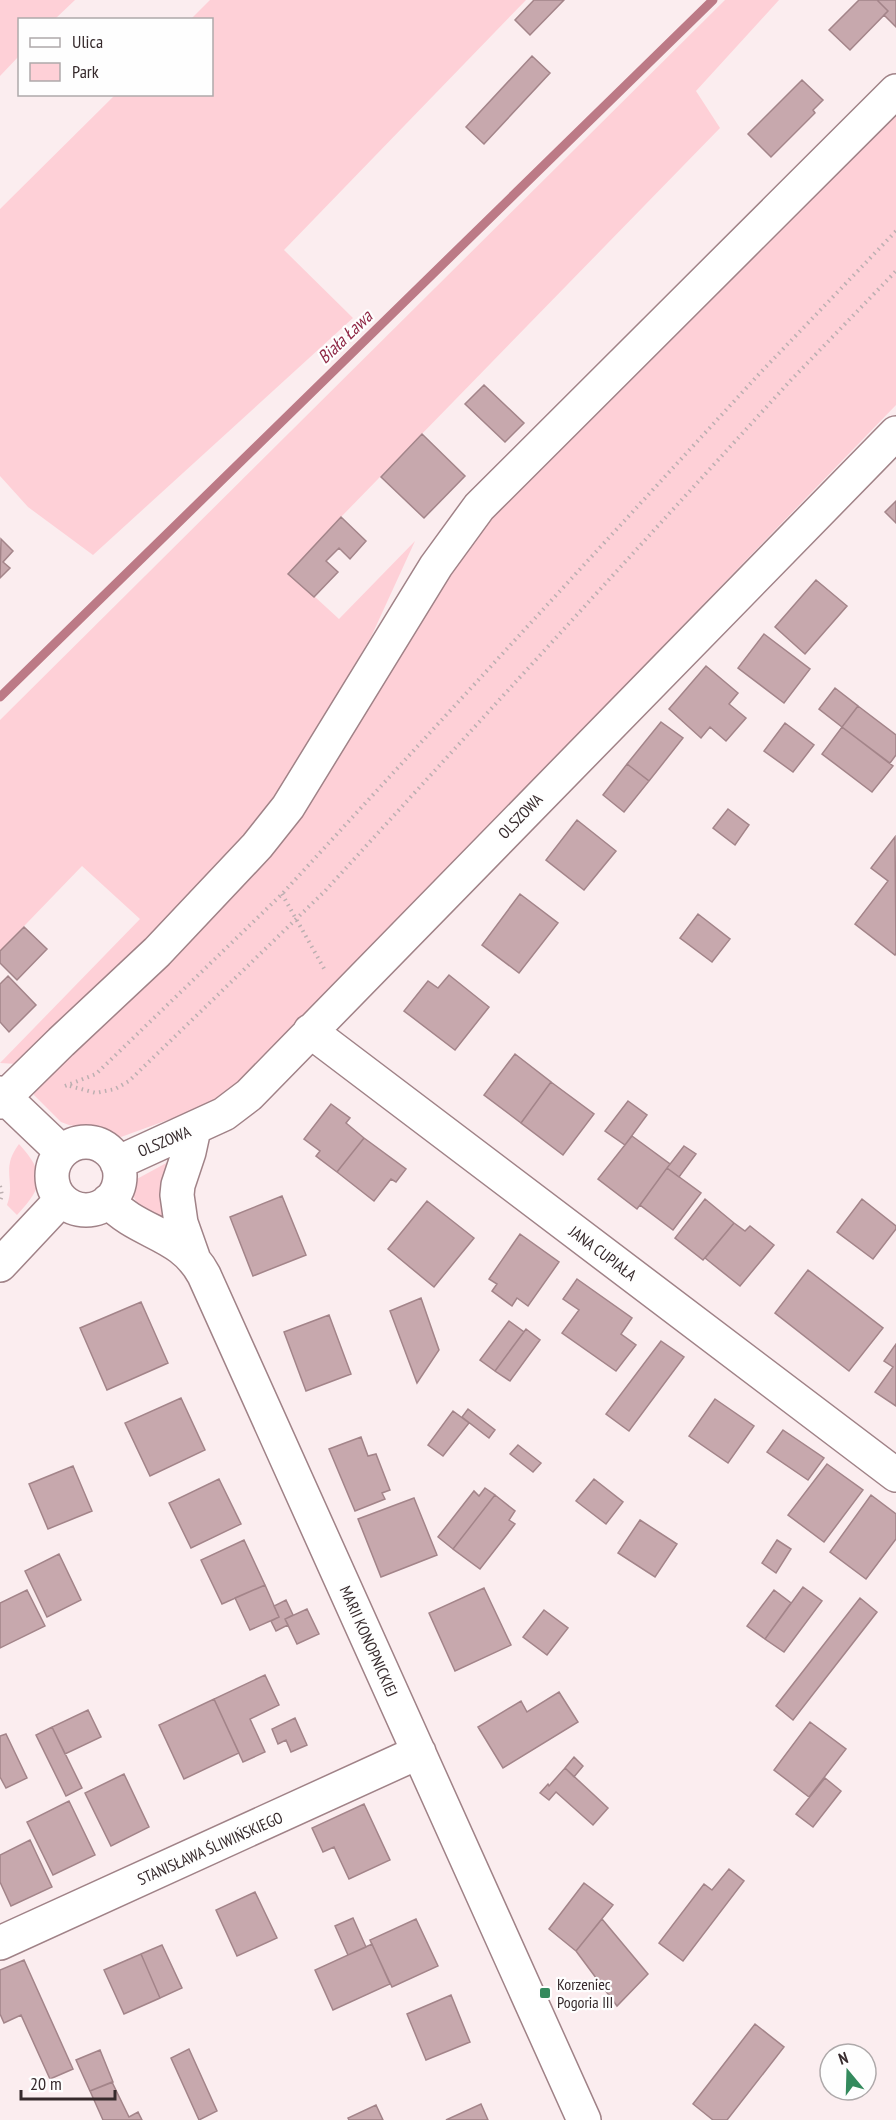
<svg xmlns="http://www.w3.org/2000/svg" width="896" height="2120" font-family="'PT Sans Narrow',sans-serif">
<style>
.green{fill:#fed0d7}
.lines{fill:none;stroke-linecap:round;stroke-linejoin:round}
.stream{stroke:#bc7a86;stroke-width:9}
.building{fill:#c7a8ad;stroke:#a38489;stroke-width:1.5}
.minor-casing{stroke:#a08287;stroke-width:36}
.path{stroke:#bcafb1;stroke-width:4;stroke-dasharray:1.5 4.5;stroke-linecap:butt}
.minor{stroke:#fff;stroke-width:33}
.poi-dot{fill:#348a5d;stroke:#fefefe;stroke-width:2}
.labels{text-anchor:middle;stroke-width:4.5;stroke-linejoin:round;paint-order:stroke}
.street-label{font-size:16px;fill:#362a2c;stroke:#fefefe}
.poi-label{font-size:16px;fill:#362a2c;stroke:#fefefe;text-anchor:start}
.water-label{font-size:18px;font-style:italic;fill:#902a47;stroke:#fefefe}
</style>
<rect width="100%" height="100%" fill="#fbedef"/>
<path class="green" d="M0,0h75l-20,19 -35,1 -1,36 -19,20z
M210,0h316l-242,250 69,68 -260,237 -65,-48 -28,-31v-267l115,-114 97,-1v-74l-21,-1z
M725,0h54l-83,91 24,37 -379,389 -52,56 50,46 76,-78 -44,96 -117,197 -23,32 -214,198 -17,-1 140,-144 -58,-53 -82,85v-231z
M896,115v290l-657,679 -12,11 -32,15 -74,27 -23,-7 -29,-5 -8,-3 -27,-27 1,-15 212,-201 206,-326z
M19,1144c27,30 25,42 -2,71l-10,-10c9,-24 -7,-36 12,-61z
M170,1161l-3,60c-18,-10 -42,-17 -32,-41z"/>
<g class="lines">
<path class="stream" d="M0,697l713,-697"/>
</g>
<path class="building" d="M534,0h30l-34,35 -15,-15z
M859,0h18l11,11 -38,39 -21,-20z
M877,0h19v27l-12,-12 4,-4z
M532,56l18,17 -66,71 -18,-17z
M802,80l21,20 -10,10 2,3 -44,44 -23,-23z
M484,385l40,38 -19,19 -40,-38z
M422,434l43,42 -41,42 -43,-41z
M896,501v22l-11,-11z
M341,517l25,24 -16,18 -11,-11 -13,13 12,11 -24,25 -26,-23z
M1,539l12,12 -10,11 7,6 -10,10z
M816,580l31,26 -42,48 -30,-27z
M764,634l46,35 -26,34 -46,-35z
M706,666l32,27 -9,11 17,14 -20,23 -16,-14 -9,11 -32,-29z
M835,688l23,18 -16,21 -23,-18z
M858,706l38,29v20l-6,8 -48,-36z
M661,722l22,16 -34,43 -22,-17z
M785,723l29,22 -21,27 -29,-21z
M842,727l51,39 -21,26 -50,-38z
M627,764l22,17 -25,31 -21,-17z
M728,809l21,16 -14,20 -22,-17z
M577,820l39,31 -32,39 -38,-30z
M895,837l1,116 -1,2 -40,-31 33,-43 -17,-13z
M520,894l38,29 -39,50 -37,-28z
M698,914l32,25 -18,23 -32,-24z
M24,927l23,22 -30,31 -17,-17v-12z
M449,975l40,32 -34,43 -51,-39 24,-30 10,7z
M8,976l28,29 -27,27 -9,-10v-38z
M515,1054l36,28 -30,41 -37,-28z
M551,1082l43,32 -31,41 -42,-32z
M628,1101l19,14 -22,30 -20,-14z
M331,1104l19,14 -4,5 18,15 -27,34 -21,-16 4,-5 -16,-12z
M632,1136l38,28 -33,45 -39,-30z
M364,1138l42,31 -10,13 -5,-3 -17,22 -37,-29z
M684,1146l12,8 -17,23 -12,-9z
M667,1168l34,25 -28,37 -33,-25z
M282,1196l24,59 -53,21 -23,-59z
M705,1199l29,24 -31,37 -28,-22z
M862,1199l34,27v3l-23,30 -36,-27z
M427,1201l47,37 -40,49 -46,-38z
M734,1223l11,8 5,-5 24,19 -34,41 -35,-28z
M520,1234l39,28 -31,44 -11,-8 -5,8 -20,-15 5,-7 -8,-5z
M808,1270l75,58 -34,43 -74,-58z
M577,1279l55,39 -11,16 15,11 -20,26 -54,-38 17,-23 -16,-11z
M421,1298l18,52 -22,33 -27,-72z
M141,1302l27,61 -61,27 -27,-62z
M329,1315l22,59 -45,17 -22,-59z
M509,1321l15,11 -29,39 -15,-11z
M526,1329l14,11 -30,41 -15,-10z
M661,1341l23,16 -55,74 -23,-17z
M896,1344v62l-21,-14 18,-25 -9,-6z
M181,1398l24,52 -55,26 -25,-53z
M715,1399l39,27 -26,37 -39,-27z
M468,1409l27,21 -6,8 -27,-21z
M453,1411l16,12 -26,33 -15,-11z
M783,1430l41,28 -16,22 -41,-28z
M361,1437l7,19 8,-2 14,36 -8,3 3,6 -30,12 -26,-62z
M518,1445l23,18 -8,9 -23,-18z
M827,1464l36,26 -39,52 -36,-27z
M73,1466l19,45 -44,18 -19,-45z
M219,1479l22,45 -50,24 -22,-45z
M594,1479l29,23 -17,22 -30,-23z
M485,1488l10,7 -42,54 -15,-12 36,-46 5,5z
M495,1495l20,16 -6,9 6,4 -35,45 -27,-20z
M871,1495l25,19v25l-30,40 -36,-27z
M414,1498l23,57 -56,22 -23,-58z
M640,1520l37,24 -22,33 -37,-24z
M244,1540l21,45 -43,19 -21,-44z
M777,1540l14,9 -15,24 -14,-10z
M59,1554l22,46 -34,17 -22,-46z
M265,1585l14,32 -29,13 -15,-32z
M803,1587l19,14 -38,51 -19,-13z
M484,1588l27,57 -56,26 -26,-58z
M27,1590l18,36 -45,22v-45z
M774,1590l17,13 -26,36 -18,-13z
M860,1598l17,14 -84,108 -17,-14z
M286,1600l7,15 -8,4 3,6 -12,6 -5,-10 8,-4 -5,-11z
M307,1609l12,25 -22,10 -12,-25z
M544,1610l24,18 -21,27 -24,-18z
M265,1675l14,30 -29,14 15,33 -22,10 -29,-63z
M559,1692l19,30 -75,46 -25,-41 43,-26 6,11z
M214,1699l25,54 -55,26 -25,-54z
M88,1710l13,27 -36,17 -13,-27z
M295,1718l12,27 -16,7 -5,-12 -8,4 -6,-15z
M810,1722l36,27 -37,48 -35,-27z
M52,1727l30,61 -16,8 -30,-61z
M6,1734l21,44 -21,10 -6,-11v-41z
M574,1757l9,9 -9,11 -9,-9z
M565,1768l43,40 -15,17 -37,-33 -7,8 -9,-7 8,-9 1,2z
M124,1774l25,53 -38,19 -26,-53z
M825,1778l16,13 -28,36 -17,-13z
M69,1801l26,54 -42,20 -26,-53z
M364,1804l26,56 -41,19 -15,-32 -11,5 -11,-24z
M30,1840l22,47 -41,19 -11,-24v-27z
M729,1869l15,12 -61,80 -24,-18 45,-59 8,6z
M584,1883l29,22 -37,46 -27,-22z
M255,1892l22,46 -40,18 -21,-46z
M353,1918l13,29 -18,8 -13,-29z
M416,1919l22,47 -46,21 -22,-47z
M602,1919l46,55 -31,32 -41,-55z
M372,1944l18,40 -57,26 -18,-40z
M162,1945l20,43 -22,10 -19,-44z
M141,1954l19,44 -36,16 -20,-44z
M24,1960l49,109 -23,10 -29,-64 -17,8 -4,-9v-44z
M451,1995l19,47 -44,18 -19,-46z
M755,2024l29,23 -57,73h-14l-20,-16z
M189,2049l28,62 -18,9 -28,-62z
M100,2050l13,32 -23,9 -14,-31z
M112,2082l17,35 9,-5 4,8h-39l-13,-29z
M481,2104l7,16h-42z
M376,2105l7,15h-34l-1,-2z"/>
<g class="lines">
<g class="minor-casing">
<path id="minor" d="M310,1031l586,444
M0,1093l62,59
M0,1102l61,-60 96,-90 100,-106 31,-39 148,-241 43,-59 417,-416
M52 1176a34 34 0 1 1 68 0a34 34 0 1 1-68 0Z
M117,1163l107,-49 25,-19 647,-662
M108,1201c32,34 73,31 96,74l380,845
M193,1257l-12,-34 -4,-28 1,-10 11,-33 5,-23
M0,1265l61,-65
M0,1943l419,-191"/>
</g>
<path class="path" d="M282,894l44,78
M65,1086l31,-12 186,-180 478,-521 136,-142
M70,1086l26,7 19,-4 14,-8 196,-190 466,-511 105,-109
M0,1186l2,9 -2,6"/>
<use href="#minor" class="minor"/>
</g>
<rect class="poi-dot" x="539" y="1987" width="12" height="12" rx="3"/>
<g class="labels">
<g class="street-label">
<text transform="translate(520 816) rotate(-46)" y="6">OLSZOWA</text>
<text transform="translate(164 1141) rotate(-23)" y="6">OLSZOWA</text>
<text transform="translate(603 1253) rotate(37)" y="6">JANA CUPIAŁA</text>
<text transform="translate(369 1641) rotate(66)" y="6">MARII KONOPNICKIEJ</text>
<text transform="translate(210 1848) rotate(-24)" y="6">STANISŁAWA ŚLIWIŃSKIEGO</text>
</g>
<g class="poi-label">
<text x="557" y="1990">Korzeniec<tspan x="557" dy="18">Pogoria III</tspan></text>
</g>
<g class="water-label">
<text transform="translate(345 337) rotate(-44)" y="6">Biała Ława</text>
</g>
</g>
<rect x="18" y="18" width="195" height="78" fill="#fefefe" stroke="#aea9aa" stroke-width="1.5"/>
<rect x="30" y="38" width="30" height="9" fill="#ffffff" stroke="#aea9aa" stroke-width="1.5"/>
<text x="72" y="48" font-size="18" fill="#362a2c">Ulica</text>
<rect x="30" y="63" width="30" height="18" fill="#fed0d7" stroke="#aea9aa" stroke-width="1.5"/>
<text x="72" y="78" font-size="18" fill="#362a2c">Park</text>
<g transform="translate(848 2072) rotate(341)"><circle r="28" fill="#fefefe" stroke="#aea9aa" stroke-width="1.5"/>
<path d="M0-4.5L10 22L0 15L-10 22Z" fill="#348a5d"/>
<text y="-9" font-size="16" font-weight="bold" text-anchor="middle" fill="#362a2c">N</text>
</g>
<path d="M21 2090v9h94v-9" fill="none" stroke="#362a2c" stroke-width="3"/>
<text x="30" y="2090" font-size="18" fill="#362a2c" stroke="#fefefe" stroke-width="4.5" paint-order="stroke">20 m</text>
</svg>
